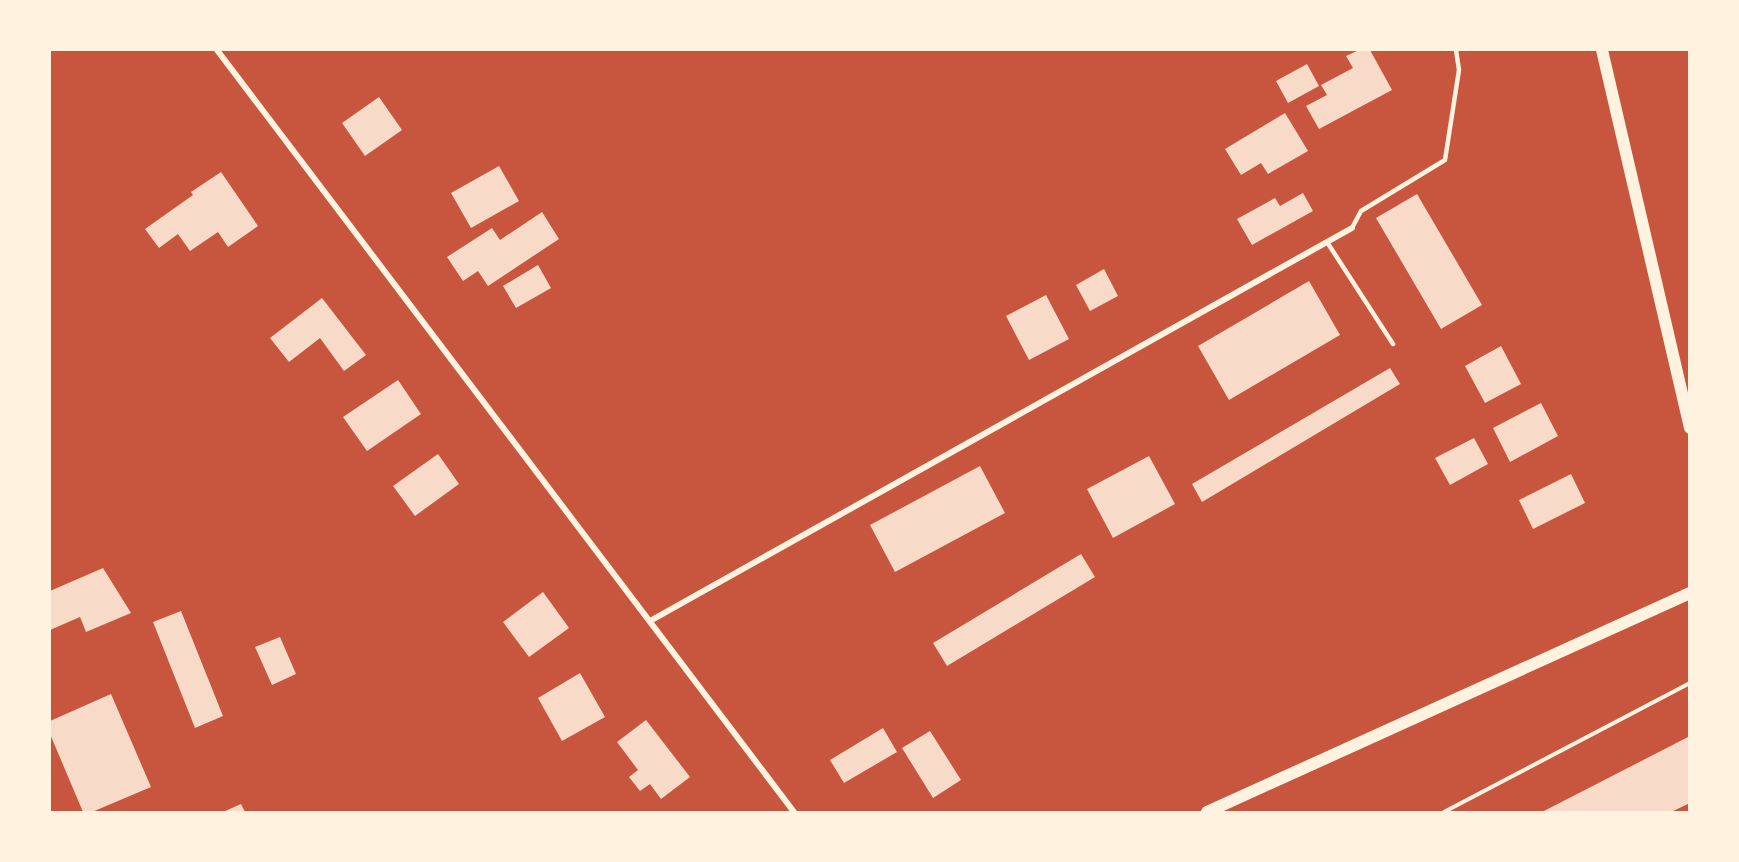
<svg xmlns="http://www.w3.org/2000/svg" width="1739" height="862" font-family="'Fira Sans Condensed',sans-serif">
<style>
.building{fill:#f7dbc8}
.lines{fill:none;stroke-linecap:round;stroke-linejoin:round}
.path{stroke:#fff3e0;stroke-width:4}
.service{stroke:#fff3e0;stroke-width:4.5}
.minor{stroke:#fff3e0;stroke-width:6}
.secondary{stroke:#fff3e0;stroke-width:12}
</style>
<rect width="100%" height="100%" fill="#c8553d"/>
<path class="building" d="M1359,50h11l22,40 -73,39 -13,-23 21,-11 -6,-10 32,-17 -7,-12z
M1307,64l12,22 -31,17 -12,-22z
M379,97l23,33 -37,26 -23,-33z
M1285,113l23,38 -40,23 -7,-11 -20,12 -16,-26z
M499,166l20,35 -48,27 -20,-35z
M221,172l37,54 -30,21 -10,-15 -28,19 -12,-17 -19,14 -14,-19 48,-34 -2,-3z
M1303,193l10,18 -61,34 -15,-26 38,-21 5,8z
M1417,194l65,111 -41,24 -65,-111z
M542,212l17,27 -71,47 -10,-15 -15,10 -16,-24 45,-29 8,12z
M538,265l13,23 -35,20 -13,-22z
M1104,269l14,27 -28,15 -14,-26z
M1309,281l31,54 -111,65 -31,-54z
M1046,295l23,44 -40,21 -23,-44z
M322,298l44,57 -22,16 -24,-33 -31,24 -19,-24z
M1501,346l20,38 -36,19 -20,-37z
M1390,368l10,16 -198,118 -10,-18z
M398,380l23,34 -54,37 -24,-34z
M1541,403l17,33 -48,26 -17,-34z
M1474,438l14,26 -38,21 -15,-27z
M438,454l21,30 -44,32 -22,-30z
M1149,456l26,48 -62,34 -26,-49z
M980,466l25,47 -110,59 -25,-47z
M1571,474l14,29 -52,26 -14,-29z
M1081,554l14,23 -148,89 -14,-23z
M103,568l28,45 -45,19 -6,-15 -30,13v-39z
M543,592l26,36 -40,29 -26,-35z
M181,611l42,105 -28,12 -42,-106z
M280,637l16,37 -24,11 -17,-38z
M580,673l25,44 -43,24 -24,-43z
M111,694l40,93 -59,25h-9l-33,-78v-13z
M646,720l44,57 -29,22 -11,-15 -10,7 -11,-14 9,-7 -21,-28z
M883,728l14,24 -53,31 -14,-23z
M930,731l31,49 -28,18 -31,-50z
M1690,736v67l-19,9h-129z
M241,804l4,8h-22z"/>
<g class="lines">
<path class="path" d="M1444,812l246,-129"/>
<path class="service" d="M1352,228l9,-17 84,-51 14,-90 -3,-20
M1327,242l66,102"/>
<path class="minor" d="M217,50l577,762
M650,621l702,-393"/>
<path class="secondary" d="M1602,50l88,378
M1207,812l483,-219"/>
</g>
<rect width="1739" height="862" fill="none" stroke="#fff3e0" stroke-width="102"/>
</svg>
